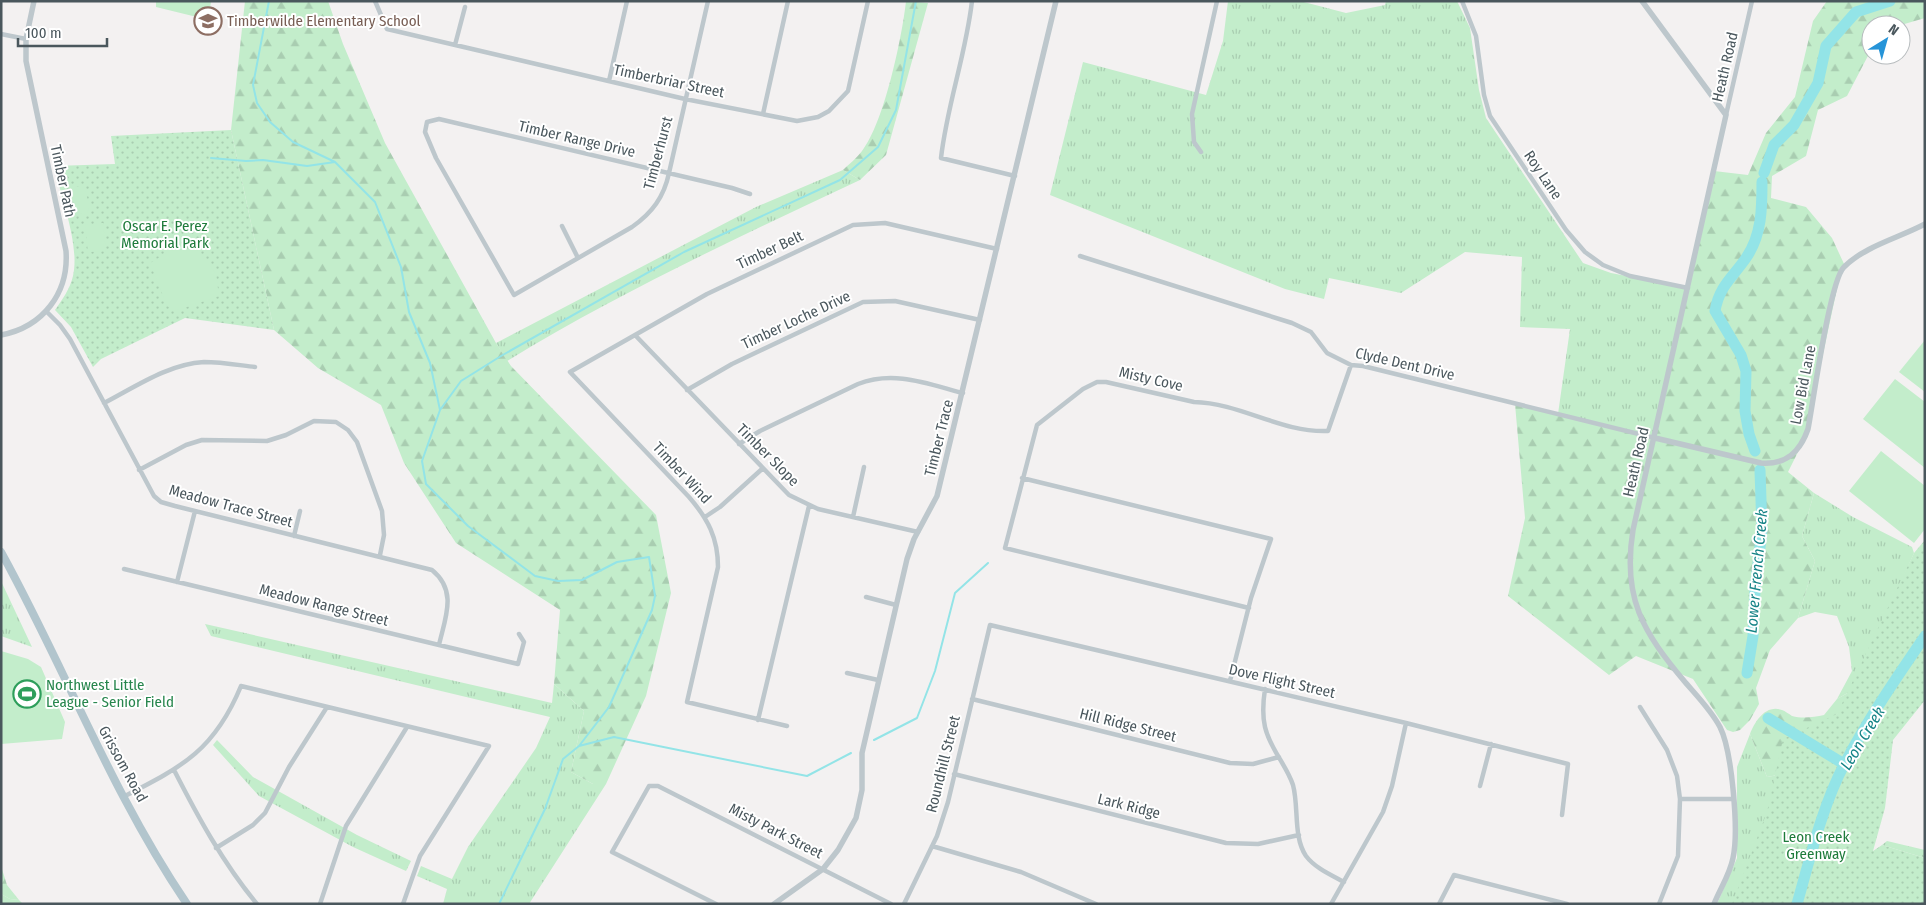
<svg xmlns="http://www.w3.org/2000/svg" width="1926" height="905" font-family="'Fira Sans Condensed',sans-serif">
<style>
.grass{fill:url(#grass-tufts)}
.forest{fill:url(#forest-firs)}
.park{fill:url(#park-dots)}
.pitch{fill:#c3edcb}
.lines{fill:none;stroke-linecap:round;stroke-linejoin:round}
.stream{stroke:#93e4e7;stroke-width:2}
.river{stroke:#93e4e7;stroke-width:11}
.minor{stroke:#bdc7cc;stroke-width:4.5}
.tertiary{stroke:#bdc7cc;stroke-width:5.5}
.primary{stroke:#b2c5cd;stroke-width:8}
.labels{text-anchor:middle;stroke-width:4;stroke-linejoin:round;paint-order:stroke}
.education-label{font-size:15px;fill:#785e54;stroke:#fff;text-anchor:start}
.street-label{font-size:15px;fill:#4a575d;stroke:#fff}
.park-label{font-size:15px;fill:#1e7b3b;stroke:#fff}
.leisure-label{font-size:15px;fill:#27864d;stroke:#fff;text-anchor:start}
.water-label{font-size:16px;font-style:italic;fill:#158386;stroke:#fff}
</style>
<defs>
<pattern id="grass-tufts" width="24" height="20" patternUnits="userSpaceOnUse" patternTransform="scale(1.25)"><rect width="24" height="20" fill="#c3edcb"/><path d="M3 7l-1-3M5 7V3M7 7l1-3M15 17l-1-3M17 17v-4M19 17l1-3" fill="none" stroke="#a9cdb1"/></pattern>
<pattern id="forest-firs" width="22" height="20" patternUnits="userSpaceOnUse" patternTransform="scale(1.25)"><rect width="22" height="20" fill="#c3edcb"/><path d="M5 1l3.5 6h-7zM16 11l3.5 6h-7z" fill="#a9cdb1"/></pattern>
<pattern id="park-dots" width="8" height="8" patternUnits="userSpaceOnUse" patternTransform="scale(1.25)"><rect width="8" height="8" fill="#c3edcb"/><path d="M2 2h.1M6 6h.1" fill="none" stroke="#a9cdb1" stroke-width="1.8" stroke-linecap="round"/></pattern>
</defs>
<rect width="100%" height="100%" fill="#f3f1f1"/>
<path class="grass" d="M1228,1h72l46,12 39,-8 1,-4h71l13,27 9,62 7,28 97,145 28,10 77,15 -33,150 -97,-24 12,-85 -50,-2 2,-70 -57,-5 -64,41 -72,-15 -5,21 -39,-10 -235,-94 33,-133 123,33 17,-54z
M843,170l17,10c-119,56 -240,112 -353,181l-11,-18 260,-136z
M1814,493l39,24 59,30 2,6 -61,137 -16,9 15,-28 -3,-24 -12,-31 -22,-4 -17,6 17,-57 -13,-25z
M1,581l31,66 -31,-11z
M205,624l347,79 2,-19 30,27 -13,61 22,12h13l-77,120h-86l4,-15 -30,-13 4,-10 31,13 16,-32 68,-99 14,-31 -339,-81z
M1750,734l17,43 11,-2 -9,129h-52l20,-46v-91z
M217,740l36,37 104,58 54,26 -5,10 -53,-24 -94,-51 -46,-51z
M1887,841l38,9v8l-43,-13z
M1,894l9,5 9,1 4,4h-22z"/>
<path class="forest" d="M245,1h83l15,43 42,99 111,200 15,23 145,149 15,78 -25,103 -40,88h-13l-22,-12 13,-61 -30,-27 6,-74 -104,-67 -52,-80 -23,-58 -63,-37 -44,-38 -43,-200z
M906,1l22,2 -42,152 -26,25 -17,-10c6,-6 14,-12 19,-19 22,-28 40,-113 44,-150z
M1827,1h98v17l-24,7h-30v25l-24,46 -29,14 -12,46 -34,20 -1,22 35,9 26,31 13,28 -4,4 -36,168 -17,34 26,21 -12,43 13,25 -17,57 -28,32 -14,38 3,16 -9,16 -10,10 -7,2 -6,-2 -34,-51 -57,-23 -27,19 -101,-79 17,-78 -10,-114 140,34 59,-267 34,4 18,-42 29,-36 18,-76z
M1883,667l-105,108 -11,2 -17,-43c5,-13 16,-30 32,-24 3,1 7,4 10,6 11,3 22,1 32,-1l13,-16 16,-9z
M1,866l6,19 12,15 -9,-1 -9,-5z"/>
<path class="park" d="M231,130l43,200 -89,-12 -84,41 -8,8 -22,-40 -16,-17c7,-10 15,-21 18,-34 7,-31 -12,-79 -19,-110l61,-2 -4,-28z
M1925,540v160l-32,40 -8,68 -12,43 9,-6 43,13v46h-193l35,-92 16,-73 54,-25 77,-161z"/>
<path class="pitch" d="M156,1h55l-2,16 -4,2 -49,-12z
M71,185l13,3 6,18 -4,9 -8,-2 -2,-3 -7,-22z
M103,223l3,28 -18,1 -3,-27z
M172,250l26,1 18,23 3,22 -41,14 -11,-4 -17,-43z
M1925,340v52l-26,-20z
M1895,379l30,23v66l-62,-49z
M1881,451l44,35v43l-11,14 -65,-52z
M1,651l27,8 13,8 24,55 -3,17 -61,5z"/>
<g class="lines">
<path class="stream" d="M269,1l-16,84 4,18 13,19 23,20 42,20 40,40 26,65 8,45 21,51 10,47 -18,51 4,23 42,42 67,50 23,5 24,-1 35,-18 32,-5 6,39 -3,14 -43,97 -30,39 -16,13 -18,50 -46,95
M211,158l35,3 17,-1 44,6 28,-4
M440,410l21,-29 40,-25 183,-104 156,-72 38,-33 18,-37 20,-109
M874,740l43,-22 18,-47 20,-78 33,-30
M579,746l35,-9 193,39 44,-23"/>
<path class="river" d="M1764,173l10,-28 20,-20 24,-42 8,-37 30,-34 34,-11
M1755,451l-6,-17 -4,-23 1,-40 -5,-16 -26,-44c4,-25 18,-34 31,-53 16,-23 16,-50 16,-76
M1747,673l6,-37 2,-47 7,-59 -2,-60
M1768,718l76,46
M1797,904c13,-46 26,-100 48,-141 23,-44 52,-86 80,-127"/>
<path class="minor" d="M375,1l12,28 298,70 112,22 21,-4 11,-6 19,-20 20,-90
M708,1l-39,172c-5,24 -17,40 -37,54l-118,68 -78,-137 -11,-26 2,-10 12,-3 293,69 18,6
M972,1c-6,53 -25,104 -31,157l74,18
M1462,1l14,35 8,59 6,21 76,114 19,22 18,13 27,11 58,12
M1,34l25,5
M455,45l10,-38
M609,81l18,-80
M763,114l25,-113
M1726,115l26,-114
M1201,152l-7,-10 -2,-28 25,-113
M562,226l16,32
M1080,256l212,67 19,9 16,21 24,12 12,1 292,72
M46,311l14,14 10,14 84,157 7,6 14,4 257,64c26,21 13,48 7,75
M635,335l154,160 29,14 100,23
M687,390l45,-26 131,-62 32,-1 85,19
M104,403c31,-16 64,-39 100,-41 17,0 34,3 51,5
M739,444l21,-13 98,-47c36,-14 70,0 105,9
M139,470l47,-25 16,-5 65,1 19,-6 28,-14 22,1 12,8 9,12 25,69 2,24 -4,20
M1022,478l249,61 -20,59 -21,83
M705,517l15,-10 42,-38
M853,517l11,-50
M294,536l6,-25
M124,569l394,95 6,-22 -5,-8
M177,582l18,-71
M866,597l30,8
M1249,608l-244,-60 32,-123 46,-36 14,-7h9l88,20c47,1 87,31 134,29l23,-66
M847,673l31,7
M1265,689c-2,13 -3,25 0,38 5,22 21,37 28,58 6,22 0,52 13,71 9,12 25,19 38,26
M972,699l258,64 23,1 26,-7
M1640,707l27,43 10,26 3,23 -2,57 -19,48
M758,720l51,-214
M787,726l-100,-24 31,-135c0,-29 -10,-48 -29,-70l-119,-125 137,-78 146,-69 32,-2 112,26
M174,770c24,47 49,93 83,134
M954,774l272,69 32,1 41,-9
M1480,786l11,-42
M125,796c59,-30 90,-47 116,-110l248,60 -69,110 -17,48
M1680,799h53
M932,846l89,26 75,32
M216,848l37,-23 12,-12 24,-46 38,-60
M320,904l26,-78 61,-99
M716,904l-104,-52 37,-66h9l233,118
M904,904l33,-68 11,-34 42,-177 416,98 162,41 -6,51
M1331,904l52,-92 9,-26 14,-63
M1439,904l15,-29 113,29"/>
<path class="tertiary" d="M1642,1l84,114 -93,415c-11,68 10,102 52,152 12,14 26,28 35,45 12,24 19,104 13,131 -3,16 -13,31 -19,46
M1,335c42,-8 68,-42 65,-84l-40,-190v-22l8,-38
M1655,438l106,25c25,2 39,-11 47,-34 5,-26 22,-149 36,-162 21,-21 55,-29 81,-43
M774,904l49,-35 15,-19 18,-32 6,-28v-37l45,-194 7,-20 23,-43 119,-495"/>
<path class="primary" d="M1,552c64,116 111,242 186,352"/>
</g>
<defs>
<g id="school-ring" transform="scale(1.4375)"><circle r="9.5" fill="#fff" stroke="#8d6e63" stroke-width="1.5"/><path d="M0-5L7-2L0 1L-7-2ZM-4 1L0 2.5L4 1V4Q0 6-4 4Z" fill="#8d6e63"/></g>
<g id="stadium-ring" transform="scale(1.4375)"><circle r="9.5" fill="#fff" stroke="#2e9e5b" stroke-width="1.5"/><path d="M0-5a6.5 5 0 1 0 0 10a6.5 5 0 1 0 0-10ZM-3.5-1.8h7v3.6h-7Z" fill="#2e9e5b"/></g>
</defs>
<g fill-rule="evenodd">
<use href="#school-ring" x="208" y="21"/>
<use href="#stadium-ring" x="27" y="694"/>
</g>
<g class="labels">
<g class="education-label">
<text x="227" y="26">Timberwilde Elementary School</text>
</g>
<g class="street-label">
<text transform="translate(1725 67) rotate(-77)" y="5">Heath Road</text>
<text transform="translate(669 81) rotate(12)" y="5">Timberbriar Street</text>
<text transform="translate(577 139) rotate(13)" y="5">Timber Range Drive</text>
<text transform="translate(658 153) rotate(-75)" y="5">Timberhurst</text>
<text transform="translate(1543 175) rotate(56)" y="5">Roy Lane</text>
<text transform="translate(63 181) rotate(78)" y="5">Timber Path</text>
<text transform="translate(770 250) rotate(-25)" y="5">Timber Belt</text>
<text transform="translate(796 320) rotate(-25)" y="5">Timber Loche Drive</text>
<text transform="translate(1405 364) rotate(13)" y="5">Clyde Dent Drive</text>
<text transform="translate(1151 379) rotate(13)" y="5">Misty Cove</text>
<text transform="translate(1803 385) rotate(-79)" y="5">Low Bid Lane</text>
<text transform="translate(939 438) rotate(-76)" y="5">Timber Trace</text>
<text transform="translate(768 455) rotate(45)" y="5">Timber Slope</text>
<text transform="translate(1636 462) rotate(-77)" y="5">Heath Road</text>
<text transform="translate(682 473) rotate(47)" y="5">Timber Wind</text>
<text transform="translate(231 506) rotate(15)" y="5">Meadow Trace Street</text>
<text transform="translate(324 605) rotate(14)" y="5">Meadow Range Street</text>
<text transform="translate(1282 681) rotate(13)" y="5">Dove Flight Street</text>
<text transform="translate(1128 725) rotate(14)" y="5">Hill Ridge Street</text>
<text transform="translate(123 764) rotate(61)" y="5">Grissom Road</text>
<text transform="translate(943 764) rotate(-76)" y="5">Roundhill Street</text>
<text transform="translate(1129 806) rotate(14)" y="5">Lark Ridge</text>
<text transform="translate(776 831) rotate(27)" y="5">Misty Park Street</text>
</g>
<g class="park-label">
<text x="165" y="231">Oscar E. Perez<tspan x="165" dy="17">Memorial Park</tspan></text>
<text x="1816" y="842">Leon Creek<tspan x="1816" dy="17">Greenway</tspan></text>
</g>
<g class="leisure-label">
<text x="46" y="690">Northwest Little<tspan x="46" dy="17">League - Senior Field</tspan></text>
</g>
<g class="water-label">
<text transform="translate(1756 571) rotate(-85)" y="6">Lower French Creek</text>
<text transform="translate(1862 738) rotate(-59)" y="6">Leon Creek</text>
</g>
</g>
<rect width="1926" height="905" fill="none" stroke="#4a575d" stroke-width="5"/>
<g transform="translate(1886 40) rotate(37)"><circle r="24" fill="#ffffff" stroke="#b7bcbe"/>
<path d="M0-4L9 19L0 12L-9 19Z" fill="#2694d8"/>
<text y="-8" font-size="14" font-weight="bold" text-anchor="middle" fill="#4a575d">N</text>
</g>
<path d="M18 38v8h89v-8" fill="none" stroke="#4a575d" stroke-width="2.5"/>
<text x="25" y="38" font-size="15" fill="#4a575d" stroke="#ffffff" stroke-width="4" paint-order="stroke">100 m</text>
</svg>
